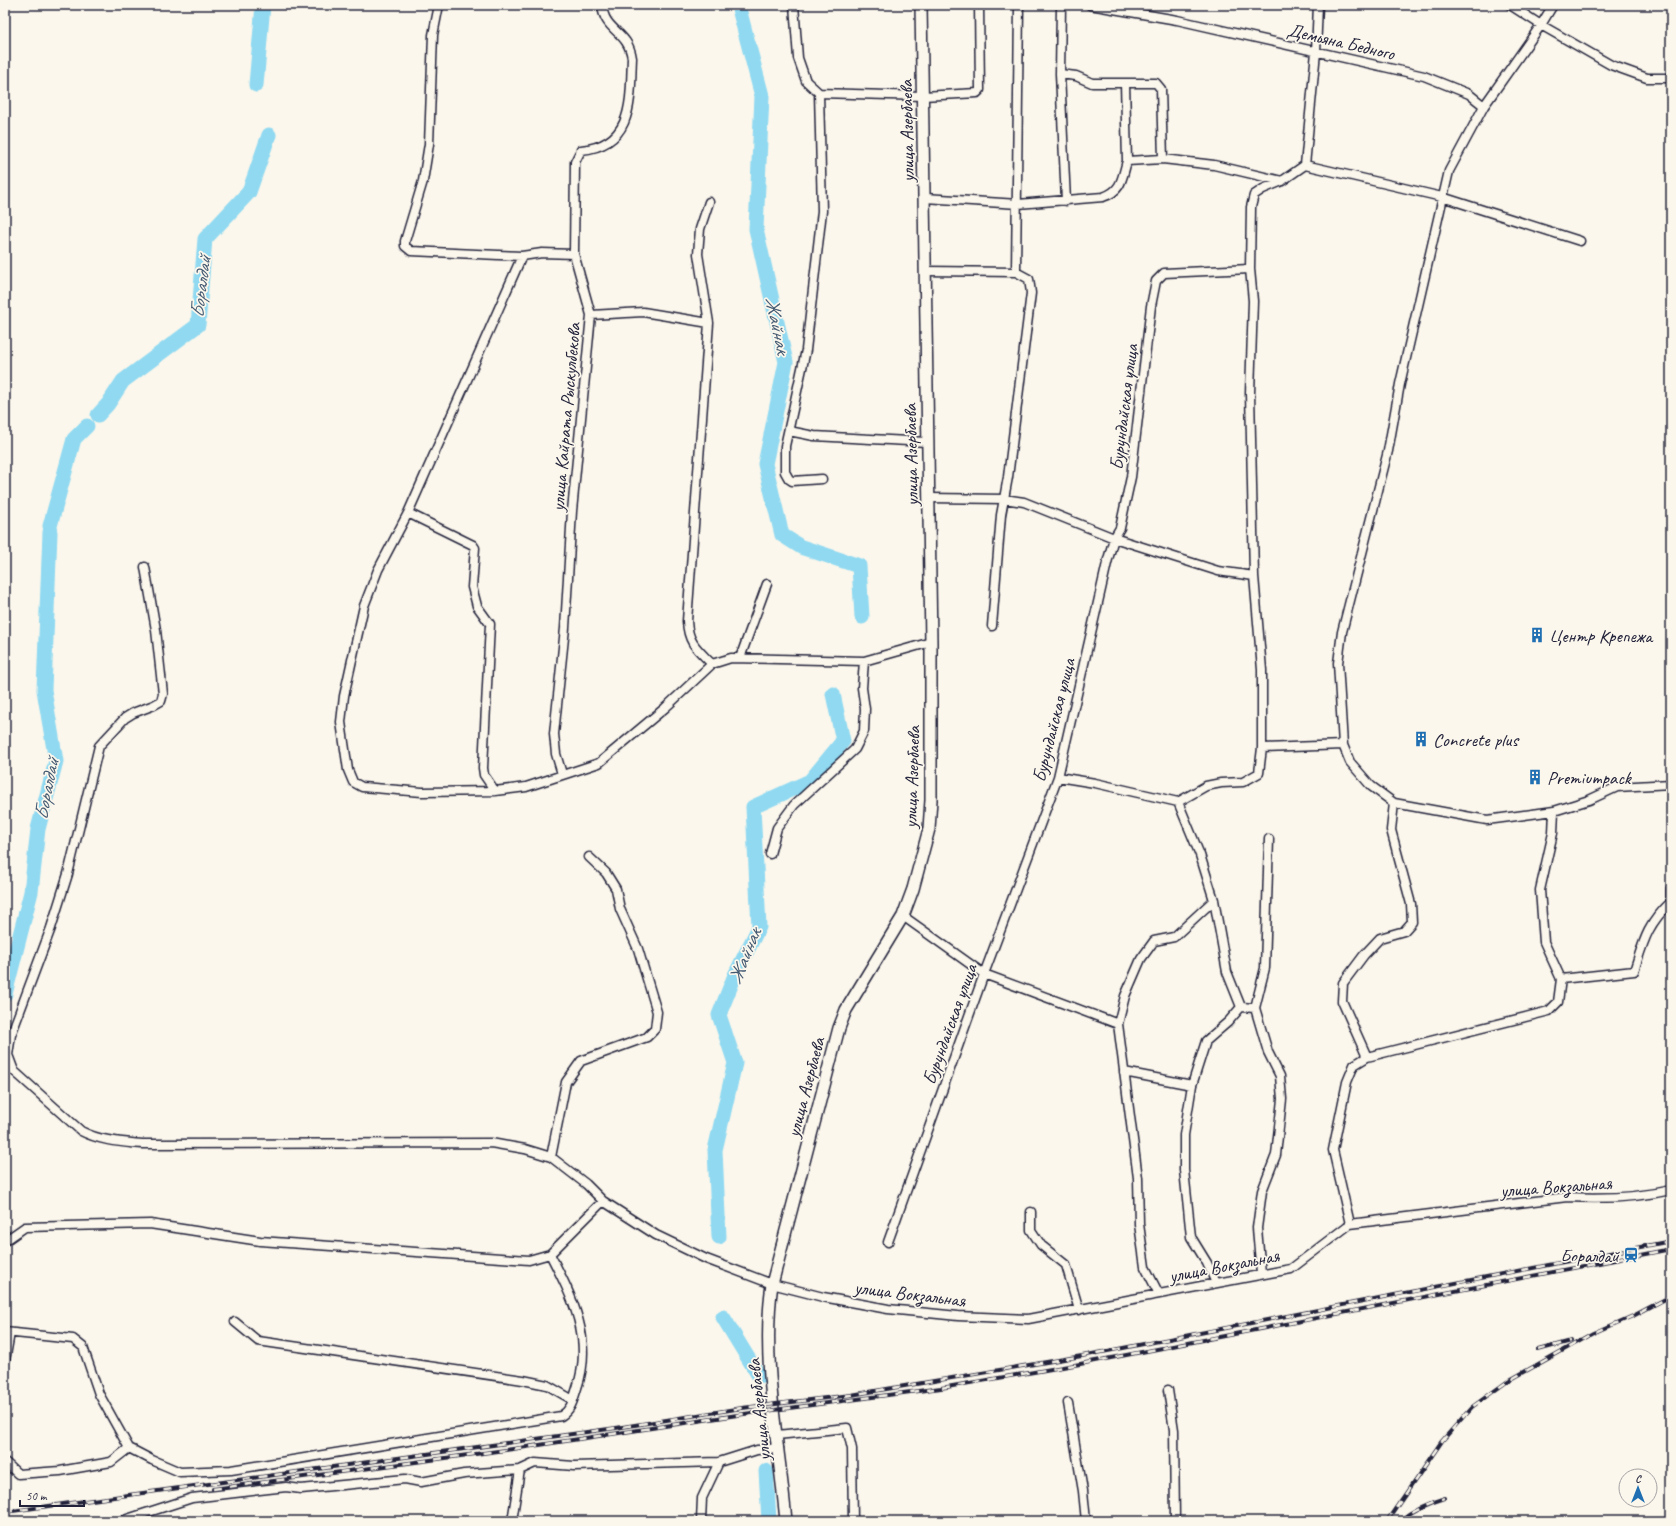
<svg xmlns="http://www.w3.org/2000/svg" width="1676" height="1526" font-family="Caveat,sans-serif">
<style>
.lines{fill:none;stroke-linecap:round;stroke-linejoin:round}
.river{stroke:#90d9f1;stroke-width:15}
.minor-casing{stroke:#22223b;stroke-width:11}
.major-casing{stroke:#22223b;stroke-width:14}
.minor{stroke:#fbf7ec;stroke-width:8}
.major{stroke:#fbf7ec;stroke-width:11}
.rail-casing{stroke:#22223b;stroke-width:4}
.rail{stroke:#fbf7ec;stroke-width:2.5;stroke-dasharray:8;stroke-linecap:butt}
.labels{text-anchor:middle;stroke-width:3.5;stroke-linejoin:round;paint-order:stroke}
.street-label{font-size:19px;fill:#22223b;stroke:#fbf7ec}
.poi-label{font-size:19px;fill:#22223b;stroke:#fbf7ec;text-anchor:start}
.water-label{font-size:20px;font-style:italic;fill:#435972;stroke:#fbf7ec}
</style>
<rect width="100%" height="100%" fill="#fbf7ec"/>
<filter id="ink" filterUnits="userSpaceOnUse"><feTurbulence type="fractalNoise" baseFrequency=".025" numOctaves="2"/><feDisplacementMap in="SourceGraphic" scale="8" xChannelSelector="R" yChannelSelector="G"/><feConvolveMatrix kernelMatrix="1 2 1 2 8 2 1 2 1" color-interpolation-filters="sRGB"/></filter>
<g filter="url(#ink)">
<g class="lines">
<path class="river" d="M738,5l24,91 -6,133 30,133 -21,102 17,71 19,12 58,19 3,51
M256,85l7,-80
M98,415l10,-11 15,-23 75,-56 7,-86 44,-47 20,-57
M50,526l24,-87 13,-13
M5,994l26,-102 7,-63 18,-68 -12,-71 6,-158
M719,1237l-4,-87 20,-87 -16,-48 16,-40 24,-48 -6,-120 57,-26 33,-40 -10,-47
M723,1317l36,59
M766,1471l3,50"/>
<g class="minor-casing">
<path id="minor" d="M439,5l-6,30 -4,109 -6,37 -18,60v5l6,5 111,5
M794,5l4,53 8,23 13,12 3,118 -16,139 -21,96v26l4,7 3,2 30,-2
M1061,5l-1,69 6,127
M1090,5l87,15 247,56 45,18 15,12
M1510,5l31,20 70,40 36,13h24
M1553,5l-12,20 -57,81 -35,65 -49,213 -12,67 -46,181 -4,31 5,82 7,17 21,24 23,17 93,17 67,-9 35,-11 28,-13 54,-3
M1060,74l16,2 16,7h64l5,6 2,70
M1125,83l2,78
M819,93l104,3 54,-3 3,-3 -1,-85
M1305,165l137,32 138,44
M925,198l93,6 85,-7c19,-6 19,-19 24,-36l36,-2 51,6 68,16
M709,202l-9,27 -2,25 11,69 -22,298c1,22 10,28 25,43
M574,254l-32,-1 -20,3 -114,257 -30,57 -14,36 -20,90 -3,26 7,48 5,12 9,5 60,5 73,-1 31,-4 73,-24 66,-55 47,-44 19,-6 133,3 67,-19
M926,271l90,1 13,7 2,14 -23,184 -7,38 -9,111
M1016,272l3,-267
M591,315l52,-3 66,11
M789,431l25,5 113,6
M929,498l75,1 20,3 90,36 104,33 36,5
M408,513l65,32 2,3 -3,39 5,19 13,18 -7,144 1,7 11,16
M145,567l11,63 7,64 -2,7 -7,4 -21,8 -8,5 -26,28 -31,128 -17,54 -40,107 -3,20 6,16 67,60c19,10 40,11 61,13l349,-1 34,6 26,8 35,27 17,17 53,34 50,24 66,25 51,13 65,12 70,7 70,3 263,-50 59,-45 217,-27c35,2 69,1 104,-7
M740,658l27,-74
M1262,748l81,-3
M562,774l-6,-20 -2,-20 11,-106 7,-117 19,-196 -17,-61 1,-92 6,-12c54,-5 49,-52 51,-92 -4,-28 -28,-26 -30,-53
M1058,777l37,6 83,19 28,-16 15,-3 22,-1 16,-9 3,-25v-78l-8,-94 -4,-183 3,-92 -3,-32 1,-62 3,-12 9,-6 19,-8 23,-16 11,-113 2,-47
M1178,802l22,53 14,45 13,72 14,35
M1554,811l-1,22 -13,57 4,52 17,37
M770,854l7,-26 17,-23 61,-56 9,-18 1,-22 -3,-21 2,-27
M1671,888v15
M903,916l81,58 134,50
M1255,1008l10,-40 4,-129
M1367,1057l-25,-56 1,-18 21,-28 16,-17 24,-7 8,-9 -1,-18 -20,-74 3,-27
M1124,1072l68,13
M551,1157l15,-75 15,-21 66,-24 8,-8 2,-17 -19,-63 -18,-40 -4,-20 -10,-16 -17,-16
M1031,1212v18l10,15 25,20 13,45
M1350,1224l-17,-74 14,-68 7,-17 13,-8 182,-46 9,-9 3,-23 73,-8c10,-31 13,-46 37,-69
M5,1241l20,-14 125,-3 110,17 269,19 21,-6 53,-53
M888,1242l96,-268 74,-197 49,-214 7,-25 6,-10 11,-51 20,-171 5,-25 8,-8 86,-4
M1216,1283l-9,-20 -16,-26 -7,-67v-35l8,-50 14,-44 22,-19 13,-15 14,1 13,44 12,24 2,23 -6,56 -14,36 -5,37 4,46
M1159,1294l-14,-27 -6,-43 -1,-46 -20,-154 7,-28 16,-37 13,-18 20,-4 40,-37
M235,1322l23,19 265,39 24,5 26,15
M5,1332l68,7 10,8 16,47 30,54 23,12 28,12 51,-2 330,-54c11,-7 12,-16 16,-28 17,-49 -5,-91 -27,-134
M5,1361l5,-28
M1168,1390l6,40 1,91
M1068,1403l15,88 3,30
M777,1435l70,-7 5,21 1,72
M5,1462l13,12 42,-3 51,-9 18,-14
M121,1521l71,-23 94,-11 15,2 104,-10 16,3 43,-8 56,-4 15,-7 39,3 145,-4 38,-12 22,-2
M512,1521l8,-51
M701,1521l1,-23 17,-36"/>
</g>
<g class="major-casing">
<path id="major" d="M786,1521c-7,-78 -25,-159 -14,-237l67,-256 7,-18 57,-94 10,-27 16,-60 2,-29v-158l-10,-637"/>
</g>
<use href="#minor" class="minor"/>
<use href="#major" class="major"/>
<g class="rail-casing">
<path id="rail" d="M1538,1350l33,-9
M213,1489l300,-40 231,-35 197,-26 139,-24 591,-115
M5,1512l611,-84 126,-20 109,-13 231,-39 589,-115
M1387,1521l55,-80 30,-34 36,-26 86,-48 41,-18 36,-19
M1399,1521c14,-11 29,-18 46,-23"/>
</g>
<use href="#rail" class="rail"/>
</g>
</g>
<defs>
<g id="building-bare" transform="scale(1.2)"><path d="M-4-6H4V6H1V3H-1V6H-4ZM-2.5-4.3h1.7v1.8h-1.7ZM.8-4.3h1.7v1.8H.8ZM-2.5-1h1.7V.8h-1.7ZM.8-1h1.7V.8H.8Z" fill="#1f6fb2" stroke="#fbf7ec" stroke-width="2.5" paint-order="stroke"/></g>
<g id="station-bare" transform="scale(1.2)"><path d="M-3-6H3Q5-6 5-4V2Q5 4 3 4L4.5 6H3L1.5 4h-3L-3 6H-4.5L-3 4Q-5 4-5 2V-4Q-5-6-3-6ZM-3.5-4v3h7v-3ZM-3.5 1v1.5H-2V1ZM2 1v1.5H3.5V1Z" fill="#1f6fb2" stroke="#fbf7ec" stroke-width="2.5" paint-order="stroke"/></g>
</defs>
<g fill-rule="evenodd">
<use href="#building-bare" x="1537" y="635"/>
<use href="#building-bare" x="1421" y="739"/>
<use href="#building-bare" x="1535" y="777"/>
<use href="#station-bare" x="1631" y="1255"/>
</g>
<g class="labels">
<g class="street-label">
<text transform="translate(1341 41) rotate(13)" y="7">Демьяна Бедного</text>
<text transform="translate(906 131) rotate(-91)" y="7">улица Азербаева</text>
<text transform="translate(1123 407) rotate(-83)" y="7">Бурундайская улица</text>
<text transform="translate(565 417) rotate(-85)" y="7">улица Кайрата Рыскулбекова</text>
<text transform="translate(910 455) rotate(-91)" y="7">улица Азербаева</text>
<text transform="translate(1053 720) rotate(-76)" y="7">Бурундайская улица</text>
<text transform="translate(911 777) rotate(-88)" y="7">улица Азербаева</text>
<text transform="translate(949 1024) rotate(-70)" y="7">Бурундайская улица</text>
<text transform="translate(805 1087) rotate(-75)" y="7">улица Азербаева</text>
<text transform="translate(1556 1186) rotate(-4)" y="7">улица Вокзальная</text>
<text transform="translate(1224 1265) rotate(-11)" y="7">улица Вокзальная</text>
<text transform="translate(910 1293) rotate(7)" y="7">улица Вокзальная</text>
<text transform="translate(758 1410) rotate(-96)" y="7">улица Азербаева</text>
</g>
<g class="poi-label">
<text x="1549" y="642">Центр Крепежа</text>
<text x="1433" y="746">Concrete plus</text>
<text x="1547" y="784">Premiumpack</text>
<text x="1619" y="1262" text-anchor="end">Боралдай</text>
</g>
<g class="water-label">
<text transform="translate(200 287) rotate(-83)" y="7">Боралдай</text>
<text transform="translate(778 325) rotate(78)" y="7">Жайнак</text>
<text transform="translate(46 789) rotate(-79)" y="7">Боралдай</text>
<text transform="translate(744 956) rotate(-68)" y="7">Жайнак</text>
</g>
</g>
<rect width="1676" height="1526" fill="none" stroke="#fbf7ec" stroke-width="20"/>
<rect x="10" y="10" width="1656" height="1506" fill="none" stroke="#22223b" stroke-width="1.5" filter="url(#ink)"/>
<g transform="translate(1638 1488)"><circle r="19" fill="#fbf7ec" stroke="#a4a2a5"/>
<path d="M0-3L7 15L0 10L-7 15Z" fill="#1f6fb2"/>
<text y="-6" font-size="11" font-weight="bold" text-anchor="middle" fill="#22223b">С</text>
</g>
<path d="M20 1500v6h64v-6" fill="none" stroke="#22223b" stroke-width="2"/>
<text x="26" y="1500" font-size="12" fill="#22223b" stroke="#fbf7ec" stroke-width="3" paint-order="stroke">50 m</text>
</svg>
